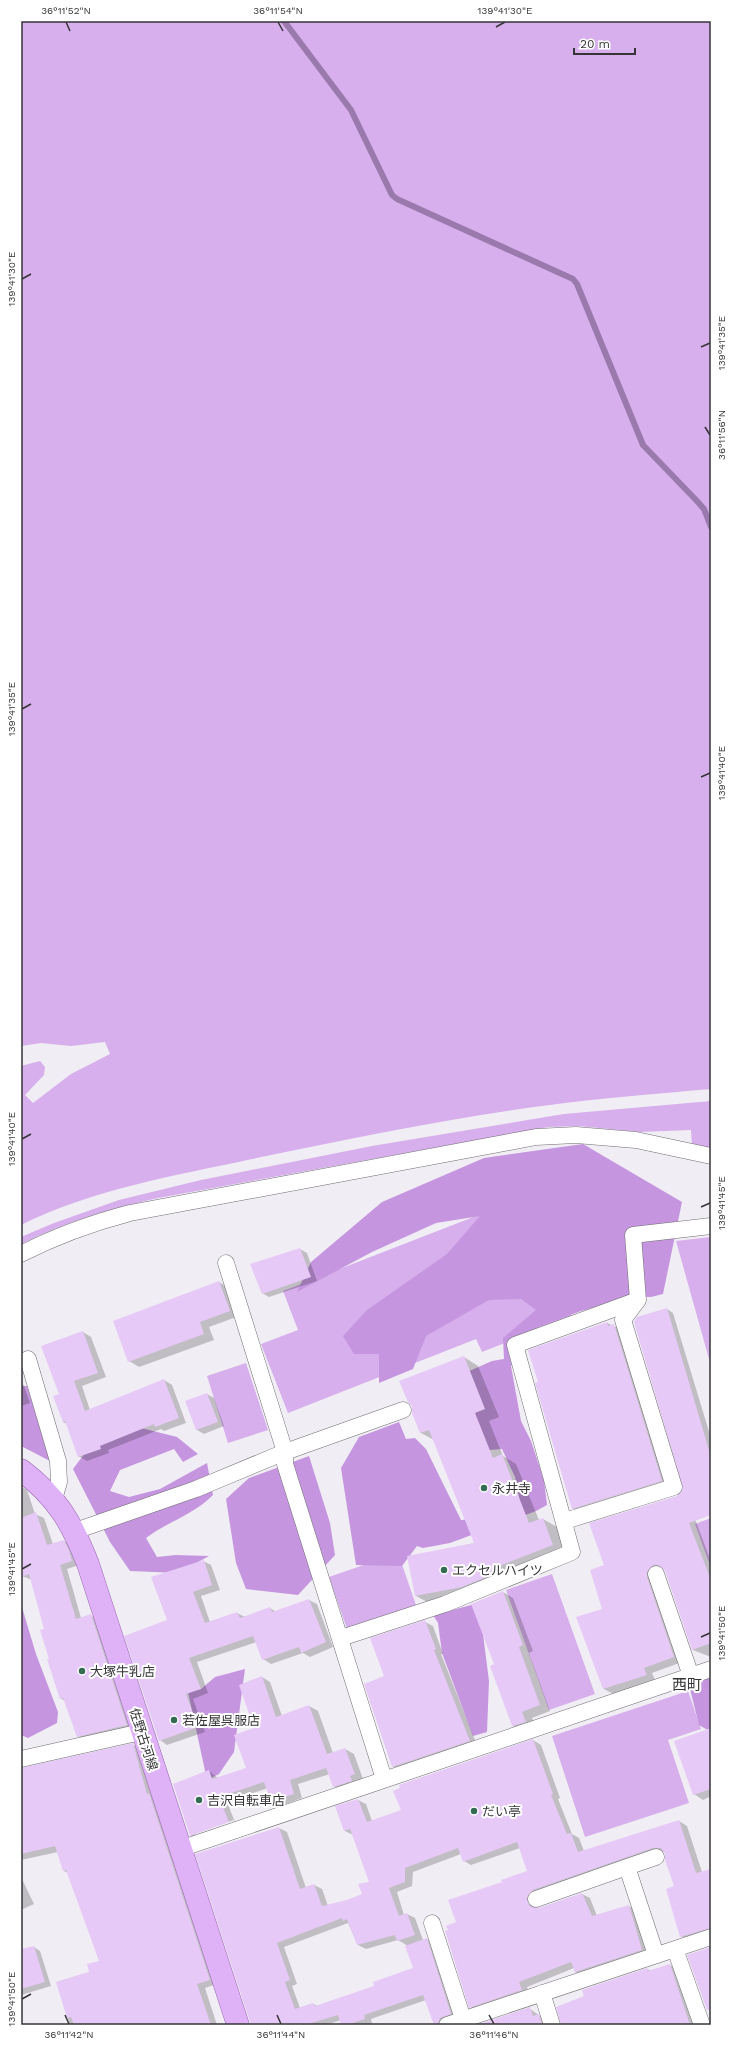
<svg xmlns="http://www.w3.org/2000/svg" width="732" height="2046" font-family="'Work Sans','Noto Sans JP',sans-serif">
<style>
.green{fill:#d6afec}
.forest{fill:#c596df}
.shadow{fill:#0003;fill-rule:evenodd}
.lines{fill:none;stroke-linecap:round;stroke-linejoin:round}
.stream{stroke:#9a79ad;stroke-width:6}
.building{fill:#e6c9f6}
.street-casing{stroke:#6f6c72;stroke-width:17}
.primary-casing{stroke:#9663af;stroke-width:23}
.street{stroke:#fff;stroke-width:16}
.primary{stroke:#dfb1f6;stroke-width:22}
.ticks{fill:none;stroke:#363437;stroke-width:1.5}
.poi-dot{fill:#336b53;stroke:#fff;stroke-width:1.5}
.labels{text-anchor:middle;stroke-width:4;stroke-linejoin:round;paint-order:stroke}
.poi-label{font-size:13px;fill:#363437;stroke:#fff;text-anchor:start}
.street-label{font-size:13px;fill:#363437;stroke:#fff}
.quarter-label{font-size:15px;fill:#363437;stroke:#fff}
.neatline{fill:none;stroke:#363437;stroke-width:1.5}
.ticks-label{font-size:10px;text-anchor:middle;fill:#363437}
</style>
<rect width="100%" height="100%" fill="#f1edf4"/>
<path class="green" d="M21,21h690v1068c-56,5 -113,9 -169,17 -97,13 -194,33 -290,53 -78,17 -159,30 -231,66v-159l19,-5 5,6 -1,8 -19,20 8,8 38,-29 39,-20 -5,-12 -34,4 -30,-3 -20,3z
M711,1101v47l-19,-3 -1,-15 -51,2 -62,-6 -29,1 -391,71c-48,11 -93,24 -137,46v-7l33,-14 65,-23 82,-20 171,-34 192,-32z
M525,1197l47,120 -90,35 -6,-13 -188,74 -27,-69 37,-14 -15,-39z
M711,1237v129l-35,-125z
M246,1363l22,67 -40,13 -21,-67z
M711,1518v50l-16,-44z
M398,1553l18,52 -69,24 -18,-52z
M552,1574l43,120 -46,16 -43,-120z
M688,1691l13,38 -33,11 21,63 -104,34 -33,-101z"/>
<path class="forest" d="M583,1144l99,58 -19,92 -12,3 -26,-1 -10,6 -34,9 -43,16 -27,39 10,55 10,20 13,39 3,25 -11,6 -86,32 -27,5 -6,-2 -15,20 -46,-1 -15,-97 18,-31 40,-15 7,17 9,-1 11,11 35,71 29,-2 30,-16 -5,-25 -13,-28 -26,2 -9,-79 25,-11 12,-2 -1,-21 33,-28 -15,-11 -32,1 -63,36 -13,33 -34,14v-29h-25l-11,-18 24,-26 80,-56 33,-38 -44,7 -64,29 -75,40 14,-30 71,-60 102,-44z
M21,1386h6l23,75 -29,-15z
M133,1426l44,11 21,17 -15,8 -9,-13 -54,21 -10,21 19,6 31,-8 47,-26 6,32c-18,19 -46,27 -67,43l11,19 19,-2 33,1 -31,17 -48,-2 -20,-29 -37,-73 15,-20z
M309,1456l21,67 5,32 -37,40 -52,-6 -10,-26 -10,-64 23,-21z
M479,1603l10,78 -2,51 -14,4 -31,-83 -4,-30 -5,-8z
M21,1604l15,50 22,58 -1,11 -29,15 -7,-3z
M245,1669l-11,83 -15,22 -12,6 -19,-88 13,-3 14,-12z
M711,1677v55l-12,-7 -10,-40z"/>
<path class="shadow" d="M300,1249l7,4 10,28 -48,16 -7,-4z
M219,1282l10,6 10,28 -30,11 5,13 -75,27 -10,-6z
M667,1309l6,4 38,125v70z
M607,1323l14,6 47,155 -89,28 -7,-4z
M83,1332l8,5 15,40 -24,9 8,24 74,-30 8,5 14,38 -22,8 -3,-2 -53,21 1,3 -22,8 -9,-5 -11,-32 -4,-2 -3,-27z
M464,1357l14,9 21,51 -10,4 14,35 13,8 23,56 4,-1 14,8 10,26 -136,51 -15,-8 -8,-39 67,-14 -41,-103 -13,-7 -8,-21z
M21,1378l9,25 -9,3z
M207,1394l7,4 10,28 -20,8 -7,-4 -11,-28z
M21,1486l6,4 8,24 9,4 9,26 11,-3 7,4 8,20 -12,4 14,49 9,-3 8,5 36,109 -48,11 -8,-4 -13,-35 -5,-3 -10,-38 -5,-30 -13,-50 -10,-4 -1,-4z
M688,1500l23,62v95l-18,-7 -27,-80 -5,-1 21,93 -30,11 3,7 -42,14 -9,-5 -26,-71 25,-9 3,-44z
M203,1561l8,4 9,25 -19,6 9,26 27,-9 8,4 25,-9 6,4 33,-12 8,4 16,43 -23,10 -7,-4 -32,11 -8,-5 -6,-17 -60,20 11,31 -15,6 12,33 -38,13 -7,-5 8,-119z
M503,1592l10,6 20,53 -4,2 21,58 -18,7 4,9 -13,5 -10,-6 -18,-61z
M425,1622l8,4 10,28h-2l36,91 -76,26 -8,-5 -7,-89z
M262,1677l8,5 12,34 27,-10 9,5 15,42 12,-4 9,5 9,25 -20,12 -9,-5 -4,-12 -32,10 4,14 -22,8 -8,-5 -4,-13 -41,14 10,25 -38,13 -9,-5 19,-64 9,7 29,-9 9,-40zM234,1820v2l-39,13v-2z
M711,1729v72l-2,-4 -6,3 -9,-6z
M533,1740l8,5 19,53 -2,1 14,35 7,4 5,13 95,-30 8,5 15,46 9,-2v64l-22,7 -8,-5 -6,-49 -10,-35h-4l-127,50 2,7 46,-15 8,4 7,18 32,-10 7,5 13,43 -66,22 -8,-4 -1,-4 -47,19 3,7 -52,17 -8,-4 -13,-84 46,-40 26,-11 -9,-24 -49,17 -7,-4 -3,-7 -48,18 -1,14 -15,6 7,23 3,-1 8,4 8,22 4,-1 7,4 24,75 -11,7h-12l-9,-25 -55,19 1,4 -5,2h-25l-1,-5 -15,5h-74l27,-197 8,4 19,56 8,-3 8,4 6,17 19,-5 16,-6 7,-13 -17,-47 -8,-4 -8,-24 21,-7 8,4 6,17 30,-10zM348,1923l10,22 8,4 32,-9 10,6 6,23 -38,17 -58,20 -5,-2 -13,4 -8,-22 5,-2 -13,-37z
M133,1745l8,4 76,235 -12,4 12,37h-147l-13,-43 33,-10 10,-10 -32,-89 -4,-2 -6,-19 -37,8v-91z
M21,1877l13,27 -13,6z
M34,1947l6,4 11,35 -30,9v-45z
M670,1965l8,4 18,56h-134l85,-56 4,2z
M530,2009l16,11 2,5h-71z"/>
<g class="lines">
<path class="stream" d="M284,21l67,89 41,85 5,4 176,80 4,5 66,161 53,55 8,9 7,18"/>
</g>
<path class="building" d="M300,1248l11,29 -49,17 -12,-30z
M219,1281l11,30 -30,11 4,12 -76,28 -15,-41z
M667,1308l44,149v58l-22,8 22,57v63l-19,7 -27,-79 -7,-6h-5l-6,7v5l27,80 -30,11 3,7 -44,14 -27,-72 26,-8 -12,-39 14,-5 -15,-42 88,-27 6,-7 -49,-167 3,-5z
M607,1322l1,4 6,-2 48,157 -90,28 -37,-126 3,-1 -10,-32z
M83,1331l15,42 -24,8 11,30 79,-32 15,39 -24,9 -1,-3 -54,22 1,3 -23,8 -13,-36 -2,1 -10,-26 6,-2 -18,-48z
M464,1356l21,53 -10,4 18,45 9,-4 27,69 14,-5 10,27 -59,23 2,5 -34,14 -47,9 -8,-40 67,-13 -45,-113 -9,3 -8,-20v-7l-4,-4 -9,-21z
M207,1393l11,29 -22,8 -11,-29z
M36,1512l11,33 17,-5 5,10 3,11 -12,4 16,54 15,-5 36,111 -50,12 -14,-39 -3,1 -13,-40h2l-9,-29 4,-1 -15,-55 -8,3v-59z
M204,1560l8,25 -19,7 12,31 32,-11 3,6 30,-11 2,5 37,-13 17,43 -25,11 -2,-6 -37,13 -9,-24 -64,22 12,31 -15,5 12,33 -39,14 -35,-105 43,-16 -16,-43z
M503,1591l20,54 -4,2 21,58 -18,7 4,10 -14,4 -22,-60 4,-2 -23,-60z
M425,1620l11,29 -2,1 36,91 -78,26 -28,-83 20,-8 -14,-38z
M262,1676l14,41 33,-12 18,49 18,-6 10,26 -5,2 2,5 -19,6 -7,-19 -36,12 4,14 -23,7 -7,-19 -45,15 10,25 -39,14 -17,-52 36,-14 3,9 34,-11 -12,-33 20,-7 -15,-43z
M711,1728v61l-18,6 -19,-54z
M533,1739l20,55 -2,1 16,39 4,-1 7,19 101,-32 17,53 15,-4v59l-31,9 -14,-48 8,-3 -9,-26v-6l-4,-6h-8l-120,42 -6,8 3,8 9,2 43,-15 10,23 37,-11 13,45 -67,22 -4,-10 -52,20 3,8 -53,18 -24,-77 3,-1 -2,-4 10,-4 -8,-22 54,-18 -1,-2 26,-9 -10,-29 -54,20 -5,-14 -53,20v14l-16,6 10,28 8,-3 8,22 -18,6 -2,-6 -38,10 -10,-26 -4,2 -1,-3 -65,25 13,37 -5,2 10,27 18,-6 2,3 59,-20 -1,-4 40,-14 -8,-22 22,-8 24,76 -11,4 -2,7h-4l-11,-30 -59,20 1,4 -18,6h-6l-3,-10 -33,10h-54l-56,-171 84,-27 21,62 14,-5 8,22 25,-6 15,-6 -4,-10 11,-2 -19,-53 -6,2 -9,-25 23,-7 9,23 34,-12 -8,-19 7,-3 -1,-3z
M133,1743l14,51 2,-1 61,187 -13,4 14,41h-137l-3,-8 -4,1 -11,-36 33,-10 -2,-8 12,-3 -33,-91 -3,1 -8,-25 -34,8v-86z
M34,1946l11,36 -24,7v-40z
M711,1947v62l-4,1 -20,-55z
M670,1964l20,61h-129l-5,-18 28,-11 -2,-6 65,-22 1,3z
M530,2007l3,9 6,-2 3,11h-65z"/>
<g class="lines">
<g class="street-casing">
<path id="street" d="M21,1254c35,-18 71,-31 109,-41l406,-76 40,-2 60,5 75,16
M226,1263l59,189v12l99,315
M28,1359l30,102 1,21 -5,17
M565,1521l109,-34 -51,-167 15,-20 -5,-65 78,-9
M75,1531l121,-42 89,-37 118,-42
M656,1574l35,102
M341,1638l104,-34 127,-52 -57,-207 123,-45
M21,1759l120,-27
M180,1849l531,-180
M627,1867l29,-10
M536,1899l91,-32 29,88
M432,1923l31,96
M675,1949l27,76
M542,1993l10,32
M447,2025l264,-88"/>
</g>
<g class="primary-casing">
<path id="primary" d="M21,1470c36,27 51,53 67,94l150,461"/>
</g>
<use href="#street" class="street"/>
<use href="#primary" class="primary"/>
</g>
<path class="ticks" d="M66,22l4,9M278,22l5,9M496,27l9,-5M22,279l9,-5M701,347l9,-4M705,427l5,8M22,709l9,-5M701,777l9,-4M22,1139l9,-5M701,1207l9,-4M22,1569l9,-5M701,1637l9,-4M22,1999l9,-5M65,2015l4,9M277,2015l4,9M489,2015l5,9"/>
<g class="poi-dot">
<circle cx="484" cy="1488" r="4"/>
<circle cx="444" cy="1570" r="4"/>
<circle cx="82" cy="1671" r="4"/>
<circle cx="174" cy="1720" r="4"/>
<circle cx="199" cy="1800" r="4"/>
<circle cx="474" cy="1811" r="4"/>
</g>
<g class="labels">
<g class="poi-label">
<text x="492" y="1493">永井寺</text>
<text x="452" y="1575">エクセルハイツ</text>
<text x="90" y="1676">大塚牛乳店</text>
<text x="182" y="1725">若佐屋呉服店</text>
<text x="207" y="1805">吉沢自転車店</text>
<text x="482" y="1816">だい亭</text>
</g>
<g class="street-label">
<text transform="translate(144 1739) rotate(72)" y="5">佐野古河線</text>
</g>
<g class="quarter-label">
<text x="687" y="1690">西町</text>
</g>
</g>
<rect width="732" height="2046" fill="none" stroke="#ffffff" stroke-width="44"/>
<path d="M574 48v6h61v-6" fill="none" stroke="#363437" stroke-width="2"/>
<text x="580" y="48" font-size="12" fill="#363437" stroke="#ffffff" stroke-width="3" paint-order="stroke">20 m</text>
<rect x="22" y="22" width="688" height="2002" class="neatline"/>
<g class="ticks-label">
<text x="66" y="14">36°11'52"N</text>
<text x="278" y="14">36°11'54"N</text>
<text x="505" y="14">139°41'30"E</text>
<text transform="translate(11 279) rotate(-90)" y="4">139°41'30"E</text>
<text transform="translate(721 343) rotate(-90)" y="4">139°41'35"E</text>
<text transform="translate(721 435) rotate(-90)" y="4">36°11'56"N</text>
<text transform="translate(11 709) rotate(-90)" y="4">139°41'35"E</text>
<text transform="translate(721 773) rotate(-90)" y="4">139°41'40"E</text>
<text transform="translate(11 1139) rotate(-90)" y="4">139°41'40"E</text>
<text transform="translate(721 1203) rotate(-90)" y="4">139°41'45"E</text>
<text transform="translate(11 1569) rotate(-90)" y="4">139°41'45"E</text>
<text transform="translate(721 1633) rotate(-90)" y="4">139°41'50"E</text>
<text transform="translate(11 1999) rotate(-90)" y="4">139°41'50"E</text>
<text x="69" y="2038">36°11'42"N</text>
<text x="281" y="2038">36°11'44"N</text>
<text x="494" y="2038">36°11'46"N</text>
</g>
</svg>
